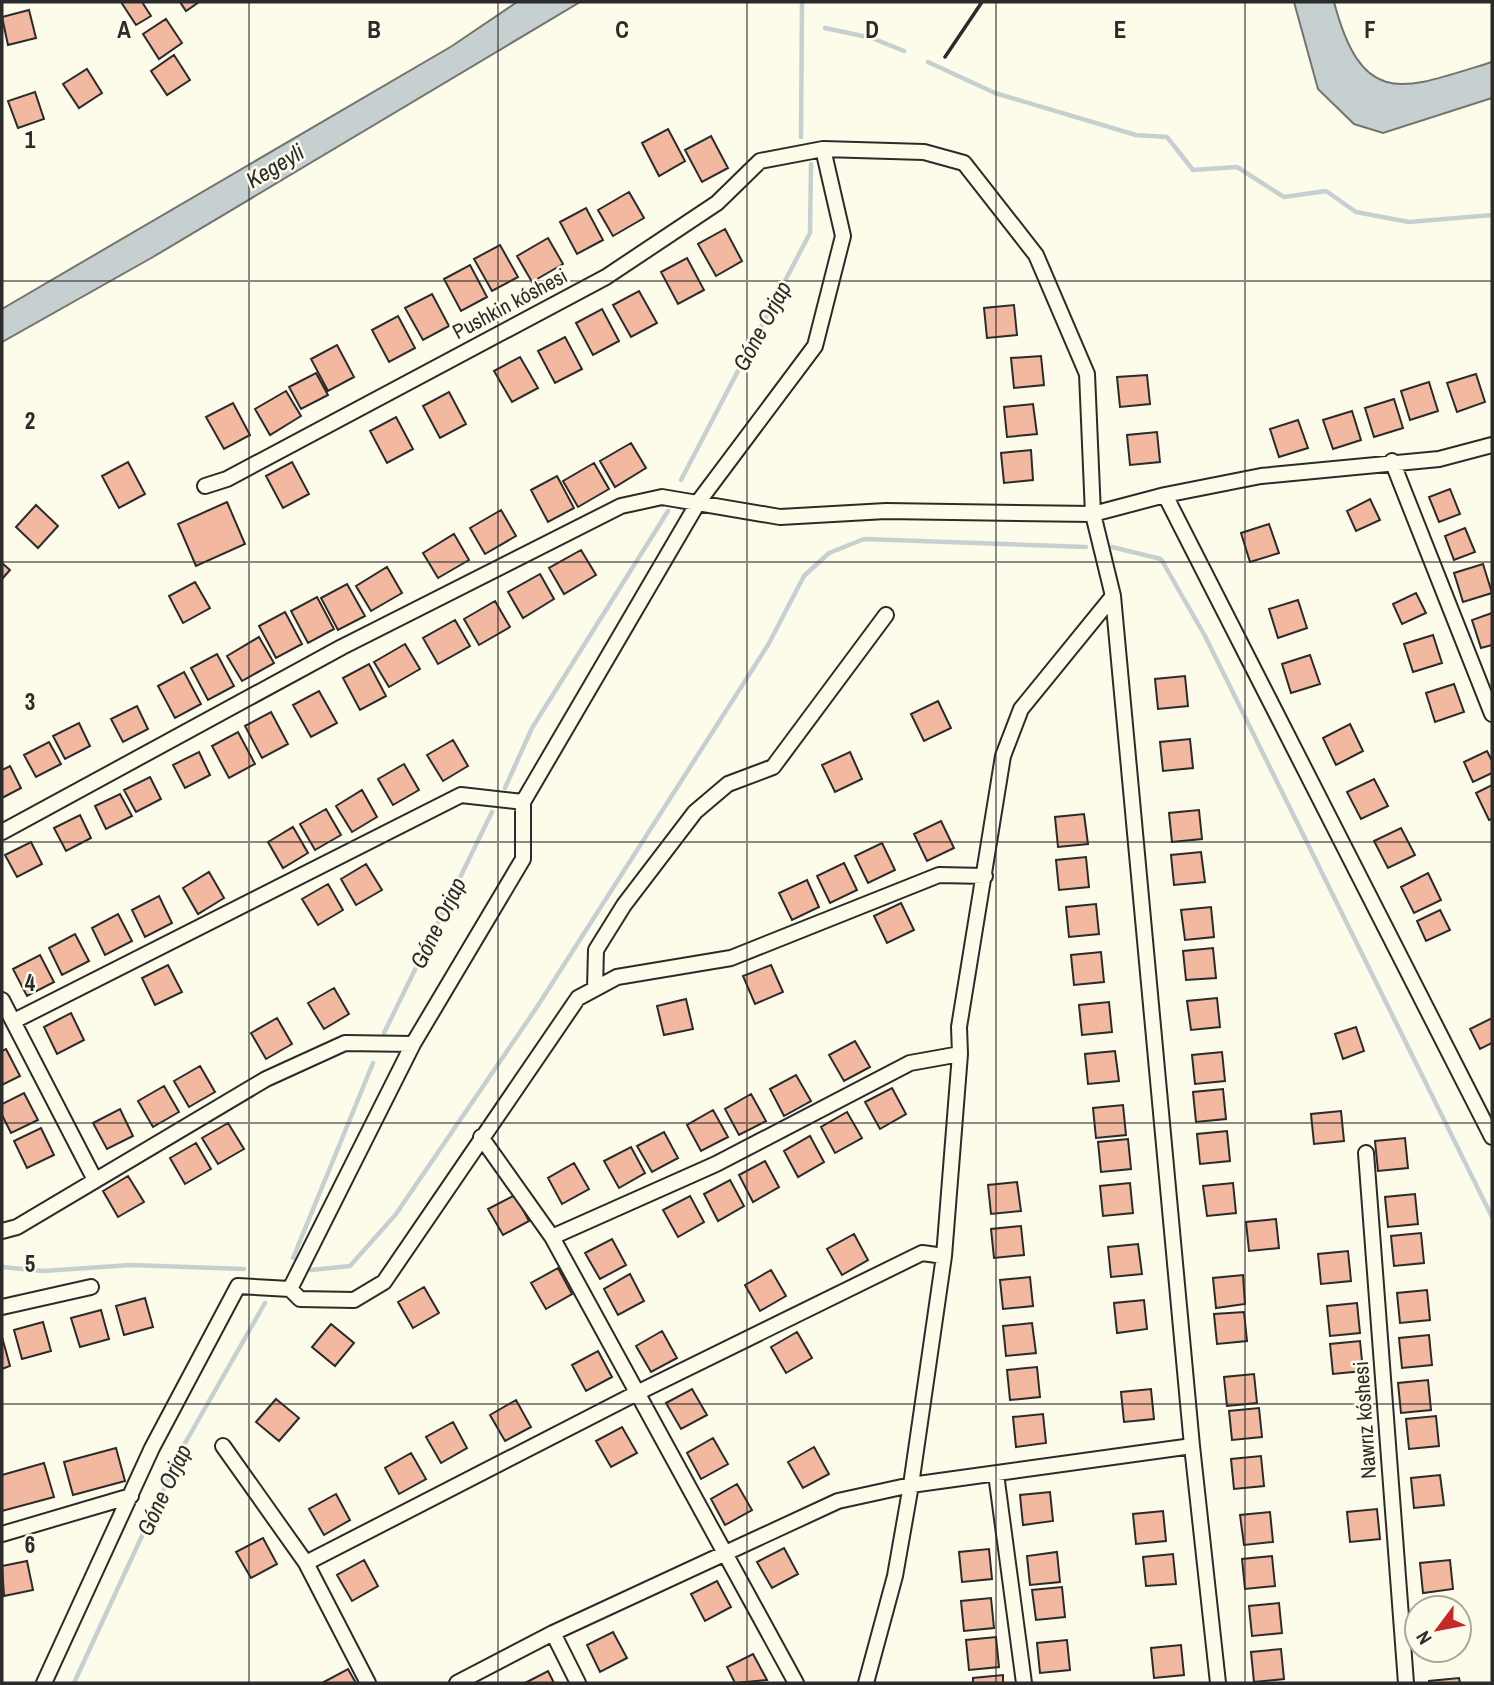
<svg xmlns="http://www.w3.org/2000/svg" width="1494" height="1685" font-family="'Archivo Narrow',sans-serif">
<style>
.water{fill:#c7d0d0;stroke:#74746e;stroke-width:2}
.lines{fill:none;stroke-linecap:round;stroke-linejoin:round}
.stream{stroke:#c7d0d0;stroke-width:4.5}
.building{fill:#f2b8a0;stroke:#2b2b2b;stroke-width:2}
.minor-casing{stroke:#2b2b2b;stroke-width:18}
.minor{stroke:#fdfbea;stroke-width:14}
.wall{stroke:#2b2b2b;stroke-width:3.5}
.grid{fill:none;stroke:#2b2b2b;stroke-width:2;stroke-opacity:0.55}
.labels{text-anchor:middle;stroke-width:5;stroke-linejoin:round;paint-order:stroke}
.street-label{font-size:21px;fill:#2b2b2b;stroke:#fdfbea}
.water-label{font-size:23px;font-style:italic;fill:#2b2b2b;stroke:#fdfbea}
.grid-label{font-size:23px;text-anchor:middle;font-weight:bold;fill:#2b2b2b;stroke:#fdfbea;stroke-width:5;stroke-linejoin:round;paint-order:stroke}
</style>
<rect width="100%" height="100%" fill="#fdfbea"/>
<path class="water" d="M517,2h63l-427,255 -151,85v-33l450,-263z
M1294,2h40c29,109 70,87 158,60v36l-109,35 -29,-9 -36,-35z"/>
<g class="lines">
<path class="stream" d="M825,28l47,10 32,13
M928,62l67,31 141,42 31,2 26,33 44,-3 47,30 42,-6 30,21 53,10 83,-7
M801,137l1,-135
M681,480l129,-247 1,-69
M1112,547l49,12 44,77 287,581
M505,788l27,-60 136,-217
M384,1033l108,-221
M293,1258l80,-195
M2,1267l41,4 88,-6 113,4
M311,1270l39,-4 46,-52 141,-207 231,-362 36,-69 25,-23 35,-14 222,8
M74,1683l110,-238 81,-142"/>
</g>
<path class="building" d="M121,2h21l9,14 -15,9z
M180,2h19l-13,9z
M29,10l7,28 -28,7 -6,-28z
M166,19l16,24 -23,16 -16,-25z
M174,55l16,25 -23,15 -16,-24z
M87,69l15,24 -23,15 -16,-24z
M35,92l9,27 -26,9 -10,-27z
M668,129l17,32 -26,15 -17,-33z
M711,136l17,32 -26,14 -17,-32z
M629,192l15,26 -31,18 -15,-26z
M586,208l17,32 -26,14 -17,-32z
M725,229l17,32 -26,15 -18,-32z
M548,238l15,26 -31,18 -15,-26z
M500,245l18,32 -26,14 -18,-32z
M687,258l17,32 -26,14 -17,-32z
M470,265l17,32 -26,14 -17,-32z
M639,291l18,32 -26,14 -18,-32z
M432,294l17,32 -26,14 -18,-32z
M1014,305l3,30 -30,3 -3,-30z
M602,309l17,32 -26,14 -17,-32z
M398,316l17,32 -26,14 -17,-32z
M565,337l17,32 -27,14 -17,-32z
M337,345l17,32 -26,14 -17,-32z
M1041,356l3,29 -30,3 -3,-30z
M520,357l18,31 -26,14 -18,-31z
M316,373l12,22 -27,14 -12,-22z
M1476,374l9,28 -28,10 -10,-29z
M1147,375l3,29 -30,3 -3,-30z
M1429,382l9,29 -28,9 -9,-29z
M286,391l15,25 -31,19 -15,-26z
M449,392l17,32 -26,14 -17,-32z
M1394,399l9,29 -29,9 -9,-29z
M233,403l17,32 -26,14 -18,-32z
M1033,404l4,30 -30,3 -3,-30z
M1352,411l9,29 -28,9 -10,-29z
M396,417l17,32 -26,14 -17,-32z
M1298,420l10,28 -29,9 -9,-28z
M1157,432l3,30 -30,3 -3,-30z
M631,443l15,25 -31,19 -15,-26z
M1031,450l2,30 -29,3 -3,-30z
M128,462l17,32 -26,14 -17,-32z
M292,462l17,32 -26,14 -17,-32z
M594,463l15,26 -31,18 -15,-26z
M557,476l17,32 -26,14 -17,-32z
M1450,489l10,25 -21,8 -10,-25z
M1370,499l10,21 -24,11 -9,-20z
M227,502l18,42 -49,22 -18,-42z
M36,505l22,21 -20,22 -22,-21z
M501,510l15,26 -31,18 -15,-26z
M1269,524l10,29 -29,9 -9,-29z
M1465,528l10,24 -21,8 -9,-24z
M454,534l15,26 -31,18 -15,-25z
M581,550l15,25 -32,19 -15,-26z
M2,563l8,7 -8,9z
M1483,564l9,29 -29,9 -9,-29z
M387,567l15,26 -31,18 -15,-25z
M540,574l14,25 -31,19 -15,-26z
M195,582l15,26 -27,15 -14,-27z
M347,584l18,32 -27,14 -17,-32z
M1416,593l10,20 -24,11 -9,-20z
M317,597l17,32 -26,14 -17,-32z
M1298,600l9,28 -29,10 -9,-29z
M495,601l15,26 -31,18 -15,-26z
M285,612l17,32 -26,14 -17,-32z
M1492,613v32l-11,3 -9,-28z
M455,620l15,26 -32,18 -15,-26z
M1433,635l9,28 -29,9 -9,-28z
M259,637l15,26 -32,18 -15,-25z
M405,644l15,25 -31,18 -15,-25z
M217,654l17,32 -26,14 -17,-32z
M1310,655l10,29 -29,9 -9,-29z
M369,664l17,32 -26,14 -17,-32z
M184,672l17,32 -26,14 -17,-32z
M1185,676l3,30 -30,3 -3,-30z
M1454,684l10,28 -29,10 -9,-29z
M319,691l18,32 -26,14 -18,-32z
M938,701l13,27 -27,13 -13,-27z
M137,706l11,23 -25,13 -12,-23z
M271,712l17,32 -26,14 -17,-32z
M79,723l11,23 -25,13 -12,-23z
M1350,724l13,27 -27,14 -13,-27z
M238,732l17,32 -26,14 -17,-32z
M1190,739l3,29 -30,3 -3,-29z
M453,740l15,26 -25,15 -16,-26z
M49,742l12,22 -25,13 -12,-22z
M1487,751l5,10v12l-19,9 -9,-20z
M199,752l11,23 -25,13 -12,-23z
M850,752l12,27 -27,13 -13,-27z
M404,764l15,26 -26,15 -15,-26z
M10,766l11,22 -19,10v-28z
M150,777l11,22 -25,13 -12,-22z
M1374,779l14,27 -27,13 -14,-27z
M1492,785v34l-3,1 -13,-27z
M362,790l15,27 -25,15 -16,-26z
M120,794l12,22 -26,13 -11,-23z
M326,809l15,26 -26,15 -15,-26z
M1199,810l3,29 -30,3 -3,-29z
M1084,814l4,30 -30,3 -3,-30z
M80,815l11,23 -25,13 -12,-23z
M941,821l13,27 -27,13 -13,-27z
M293,827l15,26 -25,15 -15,-26z
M1401,828l14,27 -27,13 -14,-27z
M31,842l11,22 -25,13 -12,-22z
M882,843l13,27 -27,13 -13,-27z
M1201,852l4,30 -31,3 -3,-30z
M1086,857l3,30 -30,3 -3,-30z
M844,863l13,27 -27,13 -13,-27z
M366,864l16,26 -26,15 -15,-26z
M209,872l15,26 -26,16 -15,-26z
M1428,873l13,27 -27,13 -13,-26z
M807,880l12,27 -27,13 -13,-27z
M328,884l15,26 -25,15 -16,-26z
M159,896l13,27 -27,14 -13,-27z
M901,903l13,27 -27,13 -13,-27z
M1096,904l3,30 -30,3 -3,-30z
M1211,907l3,30 -29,3 -4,-30z
M1440,910l10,20 -24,11 -9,-20z
M118,914l14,27 -27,14 -13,-27z
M75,934l14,27 -27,14 -13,-27z
M1213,948l3,30 -30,2 -3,-29z
M1101,952l3,30 -30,3 -3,-30z
M40,955l14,27 -27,14 -14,-27z
M168,965l14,27 -27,13 -13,-27z
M771,965l12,27 -28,12 -12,-28z
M334,988l15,26 -25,15 -16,-26z
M1217,998l3,29 -29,3 -4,-29z
M686,999l7,30 -29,6 -7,-29z
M1109,1002l3,30 -30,3 -3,-30z
M71,1013l13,27 -27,14 -13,-27z
M277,1018l15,26 -26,15 -15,-26z
M1492,1018v25l-12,6 -10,-20z
M1356,1027l8,24 -21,8 -8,-25z
M855,1041l15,26 -26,14 -15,-26z
M6,1049l14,27 -18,9v-34z
M1115,1051l4,30 -31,3 -3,-30z
M1222,1052l3,29 -30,3 -3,-29z
M200,1066l15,26 -26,15 -15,-26z
M796,1075l15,26 -27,15 -14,-27z
M164,1086l15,26 -26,15 -15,-26z
M892,1088l14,26 -26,15 -15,-27z
M1223,1089l3,30 -30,3 -3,-30z
M24,1093l14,27 -27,13 -9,-18v-11z
M751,1094l15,27 -27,14 -14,-26z
M1123,1105l3,30 -30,3 -3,-30z
M120,1109l13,27 -26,13 -14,-26z
M713,1110l15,27 -27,14 -14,-26z
M1341,1111l3,30 -30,3 -3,-30z
M847,1112l15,26 -27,15 -14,-26z
M228,1123l16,26 -26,15 -16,-26z
M41,1128l13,27 -27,13 -13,-27z
M1227,1131l3,30 -30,3 -3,-30z
M664,1132l14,26 -26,14 -15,-26z
M810,1136l14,26 -26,15 -14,-26z
M1405,1138l3,30 -30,3 -3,-30z
M1128,1139l3,30 -30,3 -3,-30z
M196,1143l15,26 -26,15 -15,-26z
M631,1147l14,26 -26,15 -15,-27z
M765,1161l14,26 -26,15 -14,-27z
M574,1163l15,26 -27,15 -14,-26z
M128,1176l16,26 -26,15 -15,-26z
M730,1180l14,26 -26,15 -14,-27z
M1017,1182l4,29 -30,3 -3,-29z
M1130,1183l3,30 -30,3 -3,-30z
M1233,1183l3,30 -29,3 -4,-30z
M1415,1194l3,30 -30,3 -3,-30z
M515,1195l14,26 -26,14 -15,-26z
M690,1196l14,26 -26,15 -15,-27z
M1276,1219l3,29 -30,3 -3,-29z
M1021,1226l3,29 -30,3 -3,-29z
M1421,1233l3,30 -30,3 -3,-30z
M854,1234l14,26 -26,15 -15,-26z
M612,1239l14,26 -26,14 -15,-26z
M1138,1244l4,30 -31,3 -3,-30z
M1348,1251l3,30 -30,3 -3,-30z
M558,1268l14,26 -26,15 -15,-26z
M771,1270l15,26 -26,15 -15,-26z
M630,1274l14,27 -26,14 -14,-26z
M1243,1275l2,29 -29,4 -3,-30z
M1030,1277l3,29 -30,3 -3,-29z
M424,1287l15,26 -26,15 -15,-26z
M1427,1290l3,30 -30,3 -3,-30z
M145,1298l8,29 -29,8 -8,-29z
M1144,1300l3,29 -30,4 -3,-30z
M1357,1303l3,30 -30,3 -3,-30z
M101,1310l8,29 -29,8 -9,-29z
M1244,1312l3,29 -30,3 -3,-30z
M43,1322l8,29 -29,8 -8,-29z
M1032,1323l4,30 -30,3 -3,-30z
M331,1324l23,19 -19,23 -23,-19z
M662,1331l15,27 -26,14 -15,-26z
M797,1332l15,26 -26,15 -15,-26z
M1429,1335l3,30 -30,3 -3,-30z
M2,1337l8,29 -8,3z
M1360,1341l3,30 -30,3 -3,-30z
M598,1351l14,26 -26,14 -14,-26z
M1037,1367l3,30 -30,3 -3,-30z
M1254,1374l3,29 -30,3 -3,-29z
M1428,1380l3,30 -30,3 -3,-30z
M692,1389l15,26 -26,14 -15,-26z
M1151,1389l3,30 -30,3 -3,-30z
M276,1399l23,19 -20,23 -23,-19z
M516,1400l15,27 -26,14 -15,-26z
M1259,1408l3,29 -30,3 -3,-29z
M1043,1414l3,29 -30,4 -3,-30z
M1436,1416l3,30 -30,3 -3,-30z
M453,1422l14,26 -26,15 -15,-26z
M622,1427l15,26 -26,14 -15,-26z
M713,1438l15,26 -27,15 -14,-26z
M814,1447l15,27 -26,14 -15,-26z
M116,1448l9,33 -52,14 -9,-33z
M411,1453l15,26 -27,15 -14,-26z
M1261,1456l3,30 -30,3 -3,-30z
M44,1463l10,34 -52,14v-36z
M1440,1475l4,30 -30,3 -3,-30z
M737,1484l15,26 -27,15 -14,-26z
M1050,1492l3,29 -30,4 -3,-30z
M336,1494l14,26 -26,15 -15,-26z
M1377,1509l3,30 -30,3 -3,-30z
M1163,1511l3,30 -30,3 -3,-30z
M1270,1512l3,30 -29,3 -4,-30z
M263,1538l14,26 -26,14 -15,-26z
M784,1548l14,26 -26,14 -15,-26z
M989,1549l3,30 -30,3 -3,-30z
M1057,1552l3,30 -30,3 -3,-29z
M1173,1554l3,30 -30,2 -3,-29z
M1272,1556l3,30 -30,3 -3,-30z
M364,1560l14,26 -26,15 -15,-26z
M1450,1560l3,29 -30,4 -3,-30z
M27,1561l6,29 -29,6 -2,-30z
M717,1581l14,26 -26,14 -14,-27z
M1062,1587l3,30 -29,3 -4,-30z
M991,1598l3,30 -30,3 -3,-30z
M1279,1603l3,30 -30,3 -3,-30z
M613,1632l14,26 -27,14 -13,-27z
M996,1637l3,30 -30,3 -3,-30z
M1067,1640l3,30 -30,3 -3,-30z
M1181,1645l3,30 -30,3 -3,-30z
M1281,1649l3,30 -30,3 -3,-30z
M753,1654l14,26 -32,3 -8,-16z
M348,1669l8,14h-34z
M548,1671l6,12h-29z
M1003,1675v8h-30v-5z
M1459,1678l1,5h-31v-2z"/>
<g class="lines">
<g class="minor-casing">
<path id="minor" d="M1392,461l100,253
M205,486l22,-7 379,-202 111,-74 43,-42 63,-12 101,3 40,11 72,92 51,119 6,140 20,82 79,850 26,237
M1165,495l327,642
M2,832l340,-185 279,-141 41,-9 118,20 106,-6 207,3 72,-19 96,-19 178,-17 53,-14
M595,988l1,-38 28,-45 71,-93 33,-28 45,-17 113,-152
M2,1000l93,180
M14,1021l447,-226 62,7
M481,1137l71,100 244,446
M1366,1153l40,530
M2,1231l15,-4 249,-148 79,-36 68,1
M552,1237l164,-73 194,-101 50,-9
M290,1289l123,-245 110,-185v-57l176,-301 116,-155 28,-110 -20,-87
M2,1307l89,-20
M223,1446l83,117 62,120
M996,1474l28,209
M2,1534l129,-38
M306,1563l331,-170 285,-140 22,3
M553,1633l25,50
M44,1683l108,-235 86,-162 52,3 10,10 54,1 30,-18 194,-284 39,-21 114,-19 208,-83 46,1
M457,1683l96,-50 285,-132 73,-16 281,-39
M866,1683l29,-107 16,-91 33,-229 16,-202 -1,-27 44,-271 18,-47 92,-113"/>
</g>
<use href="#minor" class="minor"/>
<path class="wall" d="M945,57l37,-55"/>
</g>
<path class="grid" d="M249,2v1681M498,2v1681M747,2v1681M996,2v1681M1245,2v1681M2,281h1490M2,562h1490M2,842h1490M2,1123h1490M2,1404h1490"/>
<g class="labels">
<g class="street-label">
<text transform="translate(510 304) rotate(-28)" y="7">Pushkin kóshesi</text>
<text transform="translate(1365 1420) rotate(-94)" y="7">Nawrız kóshesi</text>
</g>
<g class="water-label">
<text transform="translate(275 166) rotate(-31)" y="8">Kegeyli</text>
<text transform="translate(762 326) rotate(-62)" y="8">Góne Orjap</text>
<text transform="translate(438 923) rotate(-64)" y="8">Góne Orjap</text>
<text transform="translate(164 1490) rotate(-65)" y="8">Góne Orjap</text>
</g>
</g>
<g class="grid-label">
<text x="124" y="38">A</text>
<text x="374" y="38">B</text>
<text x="622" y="38">C</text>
<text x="872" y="38">D</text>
<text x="1120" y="38">E</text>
<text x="1370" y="38">F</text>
<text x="30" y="148">1</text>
<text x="30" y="429">2</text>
<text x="30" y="710">3</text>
<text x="30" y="991">4</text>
<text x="30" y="1272">5</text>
<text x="30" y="1553">6</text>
</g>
<rect width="1494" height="1685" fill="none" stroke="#2b2b2b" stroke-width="7"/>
<g transform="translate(1438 1629) rotate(238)"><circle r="33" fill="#fdfbea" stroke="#a9a89e" stroke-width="2"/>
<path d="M0-5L12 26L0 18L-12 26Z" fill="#c62828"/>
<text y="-10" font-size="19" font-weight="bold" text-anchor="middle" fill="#2b2b2b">N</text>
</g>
</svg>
